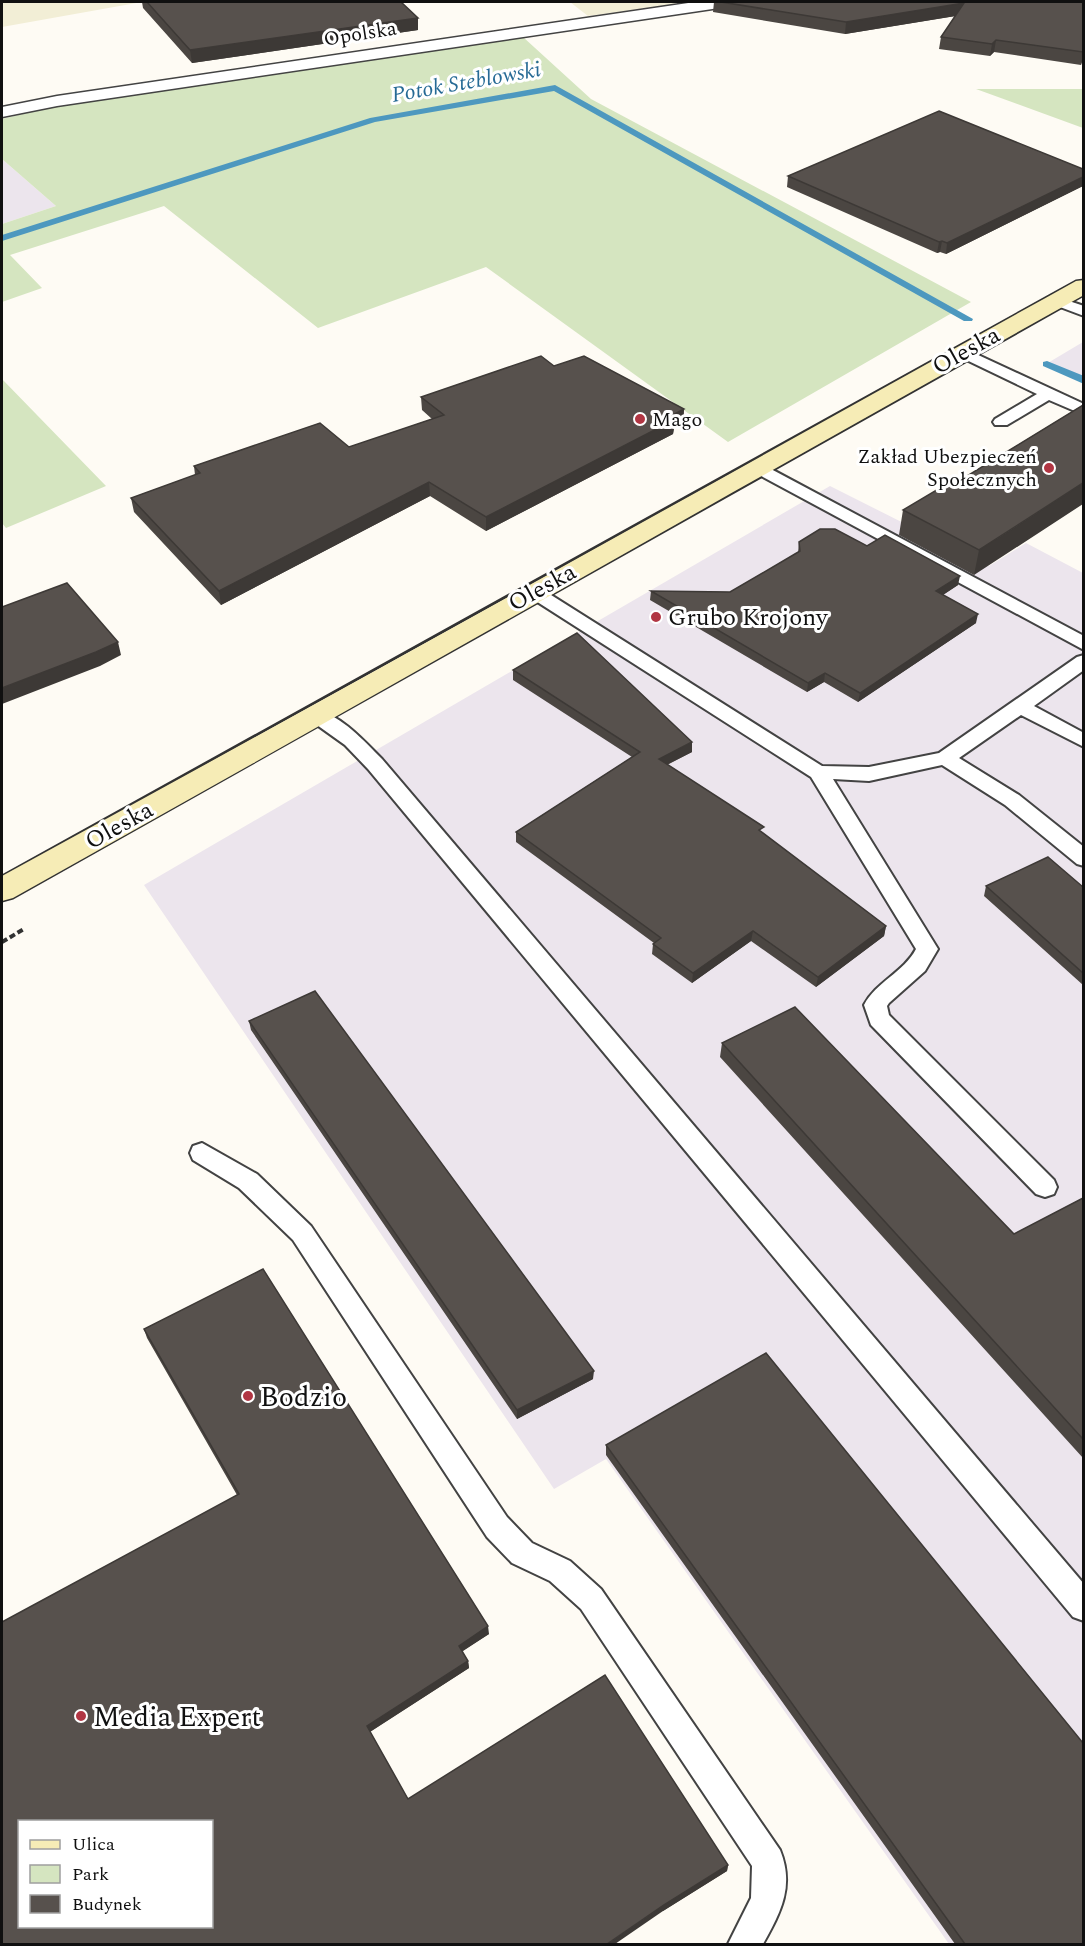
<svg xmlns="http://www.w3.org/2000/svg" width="1085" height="1946" font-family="Spectral,serif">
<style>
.industrial{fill:#ece5ed}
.farmland{fill:#f2eed6}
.green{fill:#d5e5c0}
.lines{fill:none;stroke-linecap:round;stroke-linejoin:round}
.stream{fill:#4d98bf;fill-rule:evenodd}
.lane-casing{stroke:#434343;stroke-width:4}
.street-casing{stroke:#434343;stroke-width:3}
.secondary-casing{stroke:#323232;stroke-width:3}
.path{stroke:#323232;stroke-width:4;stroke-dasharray:6 3;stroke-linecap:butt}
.lane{fill:#fff;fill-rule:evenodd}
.street{fill:#fff;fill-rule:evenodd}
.secondary{fill:#f6ecb6;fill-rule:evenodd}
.wall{fill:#4b4642}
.shaded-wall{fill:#3d3936}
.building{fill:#57514d;stroke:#3d3936;stroke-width:1.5;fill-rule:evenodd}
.poi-dot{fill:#b13643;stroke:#fff;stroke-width:2}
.labels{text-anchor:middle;stroke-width:6;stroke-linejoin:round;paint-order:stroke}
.far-street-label{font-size:20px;fill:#101010;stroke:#fff}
.far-poi-label{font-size:20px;fill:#101010;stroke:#fff;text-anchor:start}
.far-water-label{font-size:22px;font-style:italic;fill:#266a95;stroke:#fff}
.street-label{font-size:24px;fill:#101010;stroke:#fff}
.poi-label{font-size:24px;fill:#101010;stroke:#fff;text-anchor:start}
.near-poi-label{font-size:28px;fill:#101010;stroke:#fff;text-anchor:start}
</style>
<rect width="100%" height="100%" fill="#fefbf4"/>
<path class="industrial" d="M2,159l54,47 -54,18z
M1083,342v39l-37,-17z
M830,486l159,80 37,-23 57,30v1371h-134l-343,-485 -52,30 -410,-604z"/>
<path class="farmland" d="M2,2h140l-140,25z
M570,2h103l3,2 -88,12z"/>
<path class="green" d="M523,37l68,62 380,203 -243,140 -242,-175 -168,61 -154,-122 -154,49 32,33 -40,14v-78l54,-18 -54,-47v-40l58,-14z
M976,89h107v39z
M2,379l104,107 -100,42 -4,-5z"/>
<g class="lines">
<path class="stream" d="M555,85l418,234 -1,2h-8l-410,-230 -179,31 -373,119v-6l368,-117z
M1047,361l37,15v8l-41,-18v-4z"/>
<g class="lane-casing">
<path id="lane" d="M1057,297l27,9v10l-32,-12 -2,-3z
M961,347l123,57v11l-35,-15 -42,25h-12l-2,-3 2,-3 42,-25 -81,-39 -3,-3z
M758,462l326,174v14l-332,-179 -2,-4z
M534,587l6,1 282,178 47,1 70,-14 138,-96 7,-2v15l-50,36 50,27v14l-63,-32 -62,43 60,37 65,52v19l-7,-2 -72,-59 -63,-40 -73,16 -36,-2 105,170 -13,22 -36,32 -2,3 2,9 165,165 3,7 -3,7 -9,3 -9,-3 -165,-169 -7,-20c12,-23 40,-33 52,-56l-105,-172 -283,-181 -3,-4 3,-4z
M317,710c25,6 47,31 65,49l702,825v37l-11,-4 -705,-848 -23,-24 -35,-25 -3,-4 3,-4z
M202,1143l55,31 54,52 196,291 25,26 38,18 31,28 179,261c15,37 0,63 -17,94h-35l23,-46 1,-32 -171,-257 -31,-28 -38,-18 -25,-26 -194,-297 -54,-52 -46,-28 -3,-7 3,-7z"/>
</g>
<g class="street-casing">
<path id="street" d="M695,2h39l-8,5 -669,99 -55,11v-10l55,-11z"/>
</g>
<g class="secondary-casing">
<path id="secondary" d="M1084,280v15c-358,200 -713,403 -1071,603l-11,3v-25c359,-196 716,-396 1074,-595z"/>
</g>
<path class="path" d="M2,942l22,-13"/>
<use href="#lane" class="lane"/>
<use href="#street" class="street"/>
<use href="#secondary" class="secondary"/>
</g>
<path class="wall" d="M142,2h259l17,16v12l-226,33 -49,-55z
M714,2h369v57l-2,6 -87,-13 -4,4 -51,-7 2,-12 14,-21 -110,18 -132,-22z
M1083,169v17l-137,68 -6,-2 -3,1 -150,-66 1,-11z
M554,366l130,43 -1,14 -9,5 -1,6 -187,97 -56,-35 -209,109 -87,-93 -3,-14 64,-23 -1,-9 155,-19 83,-28 -10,-9 -1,-13z
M1083,405l-109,170 -75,-40 4,-25 56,-29z
M799,542l68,4 91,39 -15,10 33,28 -118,79 -34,-20 -17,10 -157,-92 1,-9 79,1 68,-39z
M513,670l179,82 -25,13 96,68 123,93 -2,10 -68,51 -65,-46 -59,42 -40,-29 1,-10 1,-1 -138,-101v-10l116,-75 -119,-77z
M986,886l97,1v98l-99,-89z
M249,1021l344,358 -76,40 -266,-389z
M722,1043l292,191 69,-36v260l-363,-401z
M144,1329l345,305 -27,17 6,10 1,7 -99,64 38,67 320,66 -1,6 -64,40 -661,33 235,-449 -90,-157z
M606,1445l477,499h-128l-349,-489z"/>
<path class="shaded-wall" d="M964,3l-2,12 -117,19 1,-12z
M418,18v12l-226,33 -2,-13z
M996,40l-2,12 -4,4 2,-12z
M1083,52v7l-2,6 2,-12z
M1083,177v9l-137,68 1,-11z
M942,241l-2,11 -3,1 2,-11z
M684,409l-1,14 -9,5 -1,6 -187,97v-14z
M429,482l1,14 -209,109 -2,-14z
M1083,483v21l-109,71 5,-25z
M960,576l-2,9 -23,15 1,-9z
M978,614l-2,9 -118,79 2,-9z
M118,642l3,13 -21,11 -98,38v-16z
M825,673l-1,9 -17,10 1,-9z
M692,742v10l-34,17 1,-10z
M886,926l-2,10 -68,51 2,-10z
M753,931l-2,10 -59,42 1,-10z
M594,1371l-1,8 -76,40v-9z
M488,1626l1,8 -29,19 -1,-7z
M468,1661l1,7 -101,65 -1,-7z
M728,1865l-1,6 -64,40 -48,33h-8l57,-39z"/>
<path class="building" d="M147,2h254l17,16 -228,32z
M721,2h362v50l-87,-12 -4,4 -51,-7 23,-34 -118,19z
M939,111l144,58v8l-136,66 -5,-2 -3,1 -151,-66z
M541,356l13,10 30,-10 100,53 -15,8 5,3 -188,97 -57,-35 -210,109 -88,-93 69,-25 -6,-7 126,-43 29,24 95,-32 -23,-18z
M1083,405v78l-104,67 -76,-40 52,-31 4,2z
M820,529h15l32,17 18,-11 75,41 -24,15 42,23 -118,79 -35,-20 -17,10 -157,-92 79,1 70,-41 -1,-9z
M67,583l51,59 -22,10 -94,36v-81z
M577,633l115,109 -33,17 105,68 -5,3 127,96 -68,51 -65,-46 -60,42 -40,-29 8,-6 -145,-106 124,-80 -127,-82z
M1048,857l35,30v86l-97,-87z
M315,991l279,380 -77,39 -268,-389z
M795,1007l219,227 69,-36v241l-361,-396z
M263,1269l225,357 -29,20 9,15 -101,65 41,73 197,-124 123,190 -64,40 -57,39h-605v-322l237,-128 -95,-165zM20,1821h192v105h-192z
M766,1353l317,390v201h-118l-359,-499z"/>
<g class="poi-dot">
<circle cx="640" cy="419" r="6"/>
<circle cx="1049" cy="468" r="6"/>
<circle cx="656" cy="617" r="6"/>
<circle cx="248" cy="1396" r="6"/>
<circle cx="81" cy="1716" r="6"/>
</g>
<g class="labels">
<g class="far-street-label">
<text transform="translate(360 33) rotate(-9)" y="7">Opolska</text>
</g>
<g class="far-poi-label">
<text x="652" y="426">Mago</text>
<text x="1037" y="463" text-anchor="end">Zakład Ubezpieczeń<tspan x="1037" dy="23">Społecznych</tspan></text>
</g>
<g class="far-water-label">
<text transform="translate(466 81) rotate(-10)" y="8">Potok Steblowski</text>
</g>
<g class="street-label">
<text transform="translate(966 350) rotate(-29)" y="8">Oleska</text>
<text transform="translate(542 587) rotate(-29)" y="8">Oleska</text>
<text transform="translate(119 825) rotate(-29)" y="8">Oleska</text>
</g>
<g class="poi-label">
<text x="668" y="625">Grubo Krojony</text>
</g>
<g class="near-poi-label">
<text x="260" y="1406">Bodzio</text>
<text x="93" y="1726">Media Expert</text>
</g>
</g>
<rect width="1085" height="1946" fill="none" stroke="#101010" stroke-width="6"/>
<rect x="18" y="1820" width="195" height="108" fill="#ffffff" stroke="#9f9f9f" stroke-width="1.5"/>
<rect x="30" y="1840" width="30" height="9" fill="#f6ecb6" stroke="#9f9f9f" stroke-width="1.5"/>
<text x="72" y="1850" font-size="18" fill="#101010">Ulica</text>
<rect x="30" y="1865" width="30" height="18" fill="#d5e5c0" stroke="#9f9f9f" stroke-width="1.5"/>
<text x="72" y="1880" font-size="18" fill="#101010">Park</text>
<rect x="30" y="1895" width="30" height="18" fill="#57514d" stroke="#9f9f9f" stroke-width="1.5"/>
<text x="72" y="1910" font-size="18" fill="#101010">Budynek</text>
</svg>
